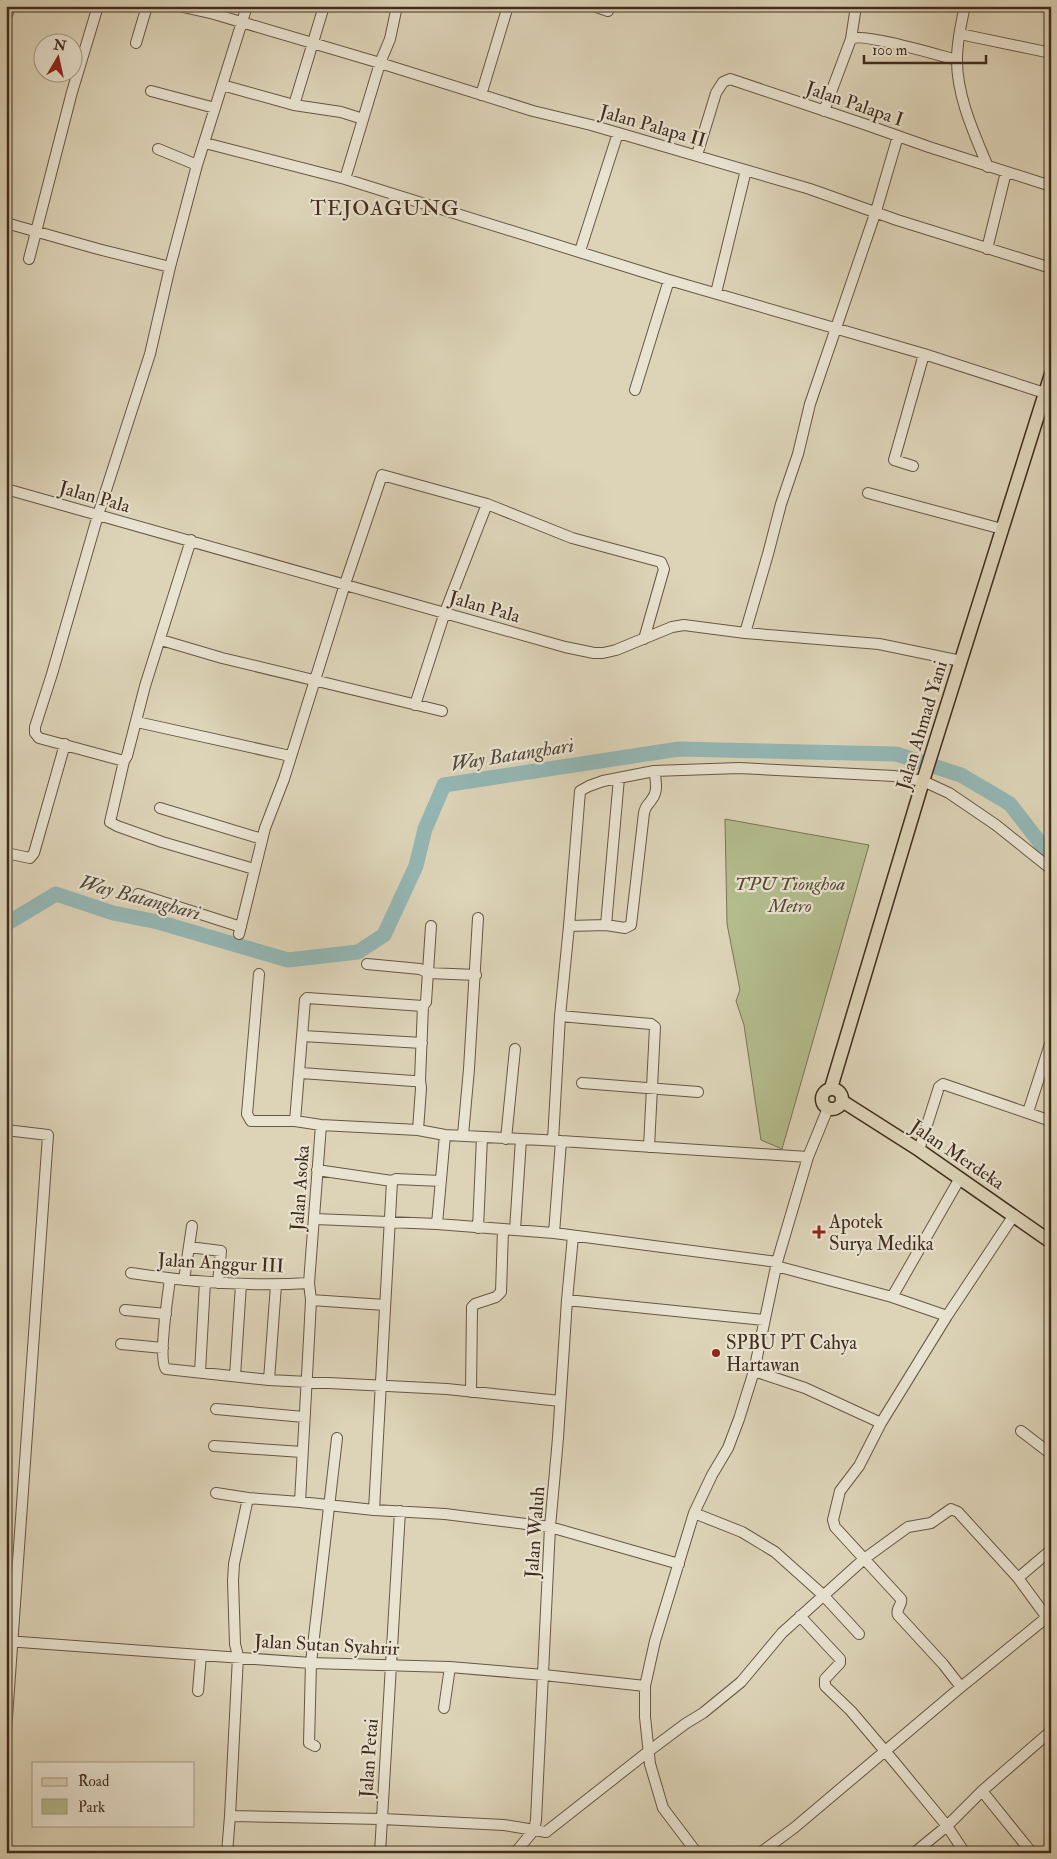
<svg xmlns="http://www.w3.org/2000/svg" width="1057" height="1859" font-family="'IM FELL Double Pica',serif">
<style>
.green{fill:#b3bc8d;stroke:#7a7455}
.lines{fill:none;stroke-linecap:round;stroke-linejoin:round}
.river{stroke:#94b7b5;stroke-width:15}
.minor-casing{stroke:#685644;stroke-width:12}
.major-casing{stroke:#412c1d;stroke-width:15}
.minor{stroke:#e9e3d1;stroke-width:10}
.major{stroke:#ddd4b8;stroke-width:12}
.poi-dot{fill:#8f2418;stroke:#e9e3d1;stroke-width:2}
.labels{text-anchor:middle;stroke-width:4.5;stroke-linejoin:round;paint-order:stroke}
.street-label{font-size:19px;fill:#412c1d;stroke:#e9e3d1}
.park-label{font-size:19px;font-style:italic;fill:#584933;stroke:#e9e3d1}
.poi-label{font-size:19px;fill:#412c1d;stroke:#e9e3d1;text-anchor:start}
.water-label{font-size:20px;font-style:italic;fill:#52483b;stroke:#e9e3d1}
.quarter-label{font-size:21px;letter-spacing:1px;fill:#412c1d;stroke:#e9e3d1}
</style>
<rect width="100%" height="100%" fill="#ddd4b8"/>
<filter id="stains"><feTurbulence type="fractalNoise" baseFrequency=".004" numOctaves="4"/><feColorMatrix values="0 0 0 0 .2 0 0 0 0 .09 0 0 0 0 .02 0 0 0 .5 -.17"/></filter>
<radialGradient id="worn" r=".72"><stop offset=".6" stop-color="#630" stop-opacity="0"/><stop offset="1" stop-color="#630" stop-opacity=".3"/></radialGradient>
<path class="green" d="M725,819l144,26 -87,304 -21,-9 -17,-115 -8,-24 4,-11 -13,-66z"/>
<g class="lines">
<path class="river" d="M6,924l50,-30 57,19 45,9 130,38 70,-8 26,-17 32,-69 9,-37 19,-44 235,-36 217,5 65,21 49,29 41,53"/>
<g class="minor-casing">
<path id="minor" d="M179,6l35,8 166,49 153,48 58,14 219,64 87,31 154,48
M594,6l14,5
M965,6c-4,17 -8,36 -8,54 0,37 17,73 31,107
M6,18l4,-12
M960,34l91,19
M851,39c11,-7 90,17 106,21
M136,43l11,-37
M222,85l72,20 47,7 22,7
M151,91l64,17
M481,95l27,-89
M294,105l30,-99
M824,111l27,-72 5,-33
M205,143l140,36 324,101 255,74 127,41
M158,149l39,16
M697,155l19,-62 7,-11 7,-3 134,45 65,23 122,39
M345,179l35,-116 10,-24 7,-33
M6,223l92,26 72,18
M987,249l19,-77
M580,251l38,-118
M29,259l43,-167 26,-86
M716,293l30,-123
M635,390l34,-110
M913,466l-19,-6 30,-106
M6,489l559,158 29,6h9l13,-3 56,-23 12,-2 61,8 134,11 82,17
M868,493l134,36
M191,540l-46,146 -18,70 -3,5 -14,61 7,4 45,16 92,27
M745,633l23,-79 13,-50 17,-50 12,-50 66,-193 22,-75
M161,640l61,18 220,53
M415,705l30,-93 42,-108
M137,722l153,34
M124,761l-85,-23 -4,-5v-6l17,-53 46,-159 52,-161 20,-87 27,-102 50,-159
M160,808l102,31
M6,853l24,5 4,-5 31,-109
M138,894l103,33
M606,925l13,-147
M569,926l11,-135 9,-5 14,-5 51,-10 85,-3 155,8 29,5 26,12 47,32 55,44
M239,934l26,-106 19,-49 61,-195 37,-109 105,29 85,34 89,24 3,7 -20,70
M367,964l53,5 8,4 48,2
M259,974l-12,140 4,7h44l26,4 97,5 27,5 116,6 247,16
M560,1016l91,8 4,3 -6,120
M303,1036l119,7
M301,1073l112,8 7,-1
M582,1083l116,9
M1028,1112l23,-71
M295,1121l10,-121 2,-2 116,8
M321,1125l-12,158 2,17 -2,39 -9,163 74,8 71,4 105,13 129,37
M6,1130l42,5 -42,597
M418,1130l3,-42 -1,-8 3,-74 3,-4 5,-76
M463,1135l6,-66 9,-151
M506,1139l9,-90
M553,1140l7,-124 9,-90 37,-1 19,3 6,-3 13,-112c2,-9 4,-7 8,-14 6,-7 4,-20 2,-28
M919,1150l20,-63 4,-3 108,37
M317,1170l75,11 4,-2 45,2
M315,1219l122,5 117,9 223,29
M437,1224l8,-89
M478,1228l4,-91
M515,1230l6,-91
M554,1233l7,-92
M189,1247l32,4 -3,32
M776,1266l116,31 55,19
M131,1273c59,9 118,14 178,10
M170,1279c-2,15 -12,82 -4,90l103,11 178,9 113,12
M184,1280l8,-54
M892,1297l68,-119
M311,1300l74,5
M567,1300l197,20
M125,1310l41,4
M121,1344l42,4
M754,1371l51,17 76,35
M200,1372l5,-90
M235,1376l6,-92
M269,1380l7,-95
M471,1392l1,-85 3,-3 21,-7 5,-5 2,-62
M216,1409l88,8
M1021,1431l30,23
M214,1446l88,6
M216,1493l32,5 52,4
M374,1510l18,-329
M694,1513l48,19 33,20 48,43 36,39
M1018,1578l33,-28
M800,1616l40,43v4l-15,16v7l26,25 45,53 51,62 18,27
M6,1641l305,22 139,4 94,8 101,11
M961,1687l-18,-23 -45,-49c-3,-7 5,-10 3,-16l-66,-72 -2,-7 7,-29 19,-25 22,-43 66,-107 67,-101
M198,1691l3,-36
M444,1708l6,-41
M315,1746l-6,-3 2,-80 26,-225
M982,1791l50,62
M230,1816l152,3 122,6 42,7 103,-81 36,-27 18,-11 38,-31 41,-49 82,-74 44,-32 23,-4 20,-14 7,3 60,66 33,45
M227,1853l3,-37 8,-160 -3,-12 -2,-63 1,-17 14,-66
M380,1853l20,-342
M515,1853l19,-23 2,-10 14,-293 8,-89 9,-138 6,-64
M697,1853l-34,-45 -13,-44 -5,-47v-31l10,-45 39,-128 18,-38 16,-27 11,-29 15,-48 23,-109 31,-105 20,-49
M760,1853l34,-25 167,-141 85,-69
M914,1853l33,-27 35,-35 69,-60"/>
</g>
<g class="major-casing">
<path id="major" d="M831,1088l92,-307 128,-407
M822 1099a10 10 0 1 1 20 0a10 10 0 1 1-20 0Z
M842,1101l77,49 132,92"/>
</g>
<use href="#minor" class="minor"/>
<use href="#major" class="major"/>
</g>
<g class="poi-dot">
<path d="M816.5 1224.5h5v5h5v5h-5v5h-5v-5h-5v-5h5z"/>
<circle cx="716" cy="1353" r="5"/>
</g>
<g class="labels">
<g class="street-label">
<text transform="translate(855 103) rotate(19)" y="7">Jalan Palapa I</text>
<text transform="translate(653 125) rotate(16)" y="7">Jalan Palapa II</text>
<text transform="translate(95 496) rotate(16)" y="7">Jalan Pala</text>
<text transform="translate(485 606) rotate(16)" y="7">Jalan Pala</text>
<text transform="translate(921 725) rotate(-73)" y="7">Jalan Ahmad Yani</text>
<text transform="translate(958 1154) rotate(34)" y="7">Jalan Merdeka</text>
<text transform="translate(299 1188) rotate(-86)" y="7">Jalan Asoka</text>
<text transform="translate(221 1262) rotate(3)" y="7">Jalan Anggur III</text>
<text transform="translate(534 1532) rotate(-86)" y="7">Jalan Waluh</text>
<text transform="translate(327 1644) rotate(3)" y="7">Jalan Sutan Syahrir</text>
<text transform="translate(368 1758) rotate(-86)" y="7">Jalan Petai</text>
</g>
<g class="park-label">
<text x="790" y="890">TPU Tionghoa<tspan x="790" dy="22">Metro</tspan></text>
</g>
<g class="poi-label">
<text x="829" y="1228">Apotek<tspan x="829" dy="22">Surya Medika</tspan></text>
<text x="726" y="1349">SPBU PT Cahya<tspan x="726" dy="22">Hartawan</tspan></text>
</g>
<g class="water-label">
<text transform="translate(512 754) rotate(-9)" y="7">Way Batanghari</text>
<text transform="translate(140 897) rotate(15)" y="7">Way Batanghari</text>
</g>
<g class="quarter-label">
<text x="385" y="215">TEJOAGUNG</text>
</g>
</g>
<rect width="1057" height="1859" fill="none" stroke="#ddd4b8" stroke-width="25"/>
<rect x="8" y="8" width="1042" height="1844" fill="none" stroke="#412c1d" stroke-width="2.5"/>
<rect x="12" y="12" width="1032" height="1834" fill="none" stroke="#412c1d"/>
<rect x="32" y="1762" width="162" height="65" fill="#e9e3d1" stroke="#a69a89"/>
<rect x="42" y="1778" width="25" height="8" fill="#ddd4b8" stroke="#a69a89"/>
<text x="78" y="1786" font-size="15" fill="#412c1d">Road</text>
<rect x="42" y="1799" width="25" height="15" fill="#b3bc8d" stroke="#a69a89"/>
<text x="78" y="1812" font-size="15" fill="#412c1d">Park</text>
<g transform="translate(58 58) rotate(9)"><circle r="24" fill="#e9e3d1" stroke="#a69a89"/>
<path d="M0-4L9 19L0 12L-9 19Z" fill="#8f2418"/>
<text y="-8" font-size="14" font-weight="bold" text-anchor="middle" fill="#412c1d">N</text>
</g>
<path d="M864 55v8h122v-8" fill="none" stroke="#412c1d" stroke-width="2.5"/>
<text x="872" y="55" font-size="15" fill="#412c1d" stroke="#e9e3d1" stroke-width="4" paint-order="stroke">100 m</text>
<rect width="100%" height="100%" filter="url(#stains)"/>
<rect width="100%" height="100%" fill="url(#worn)"/>
</svg>
